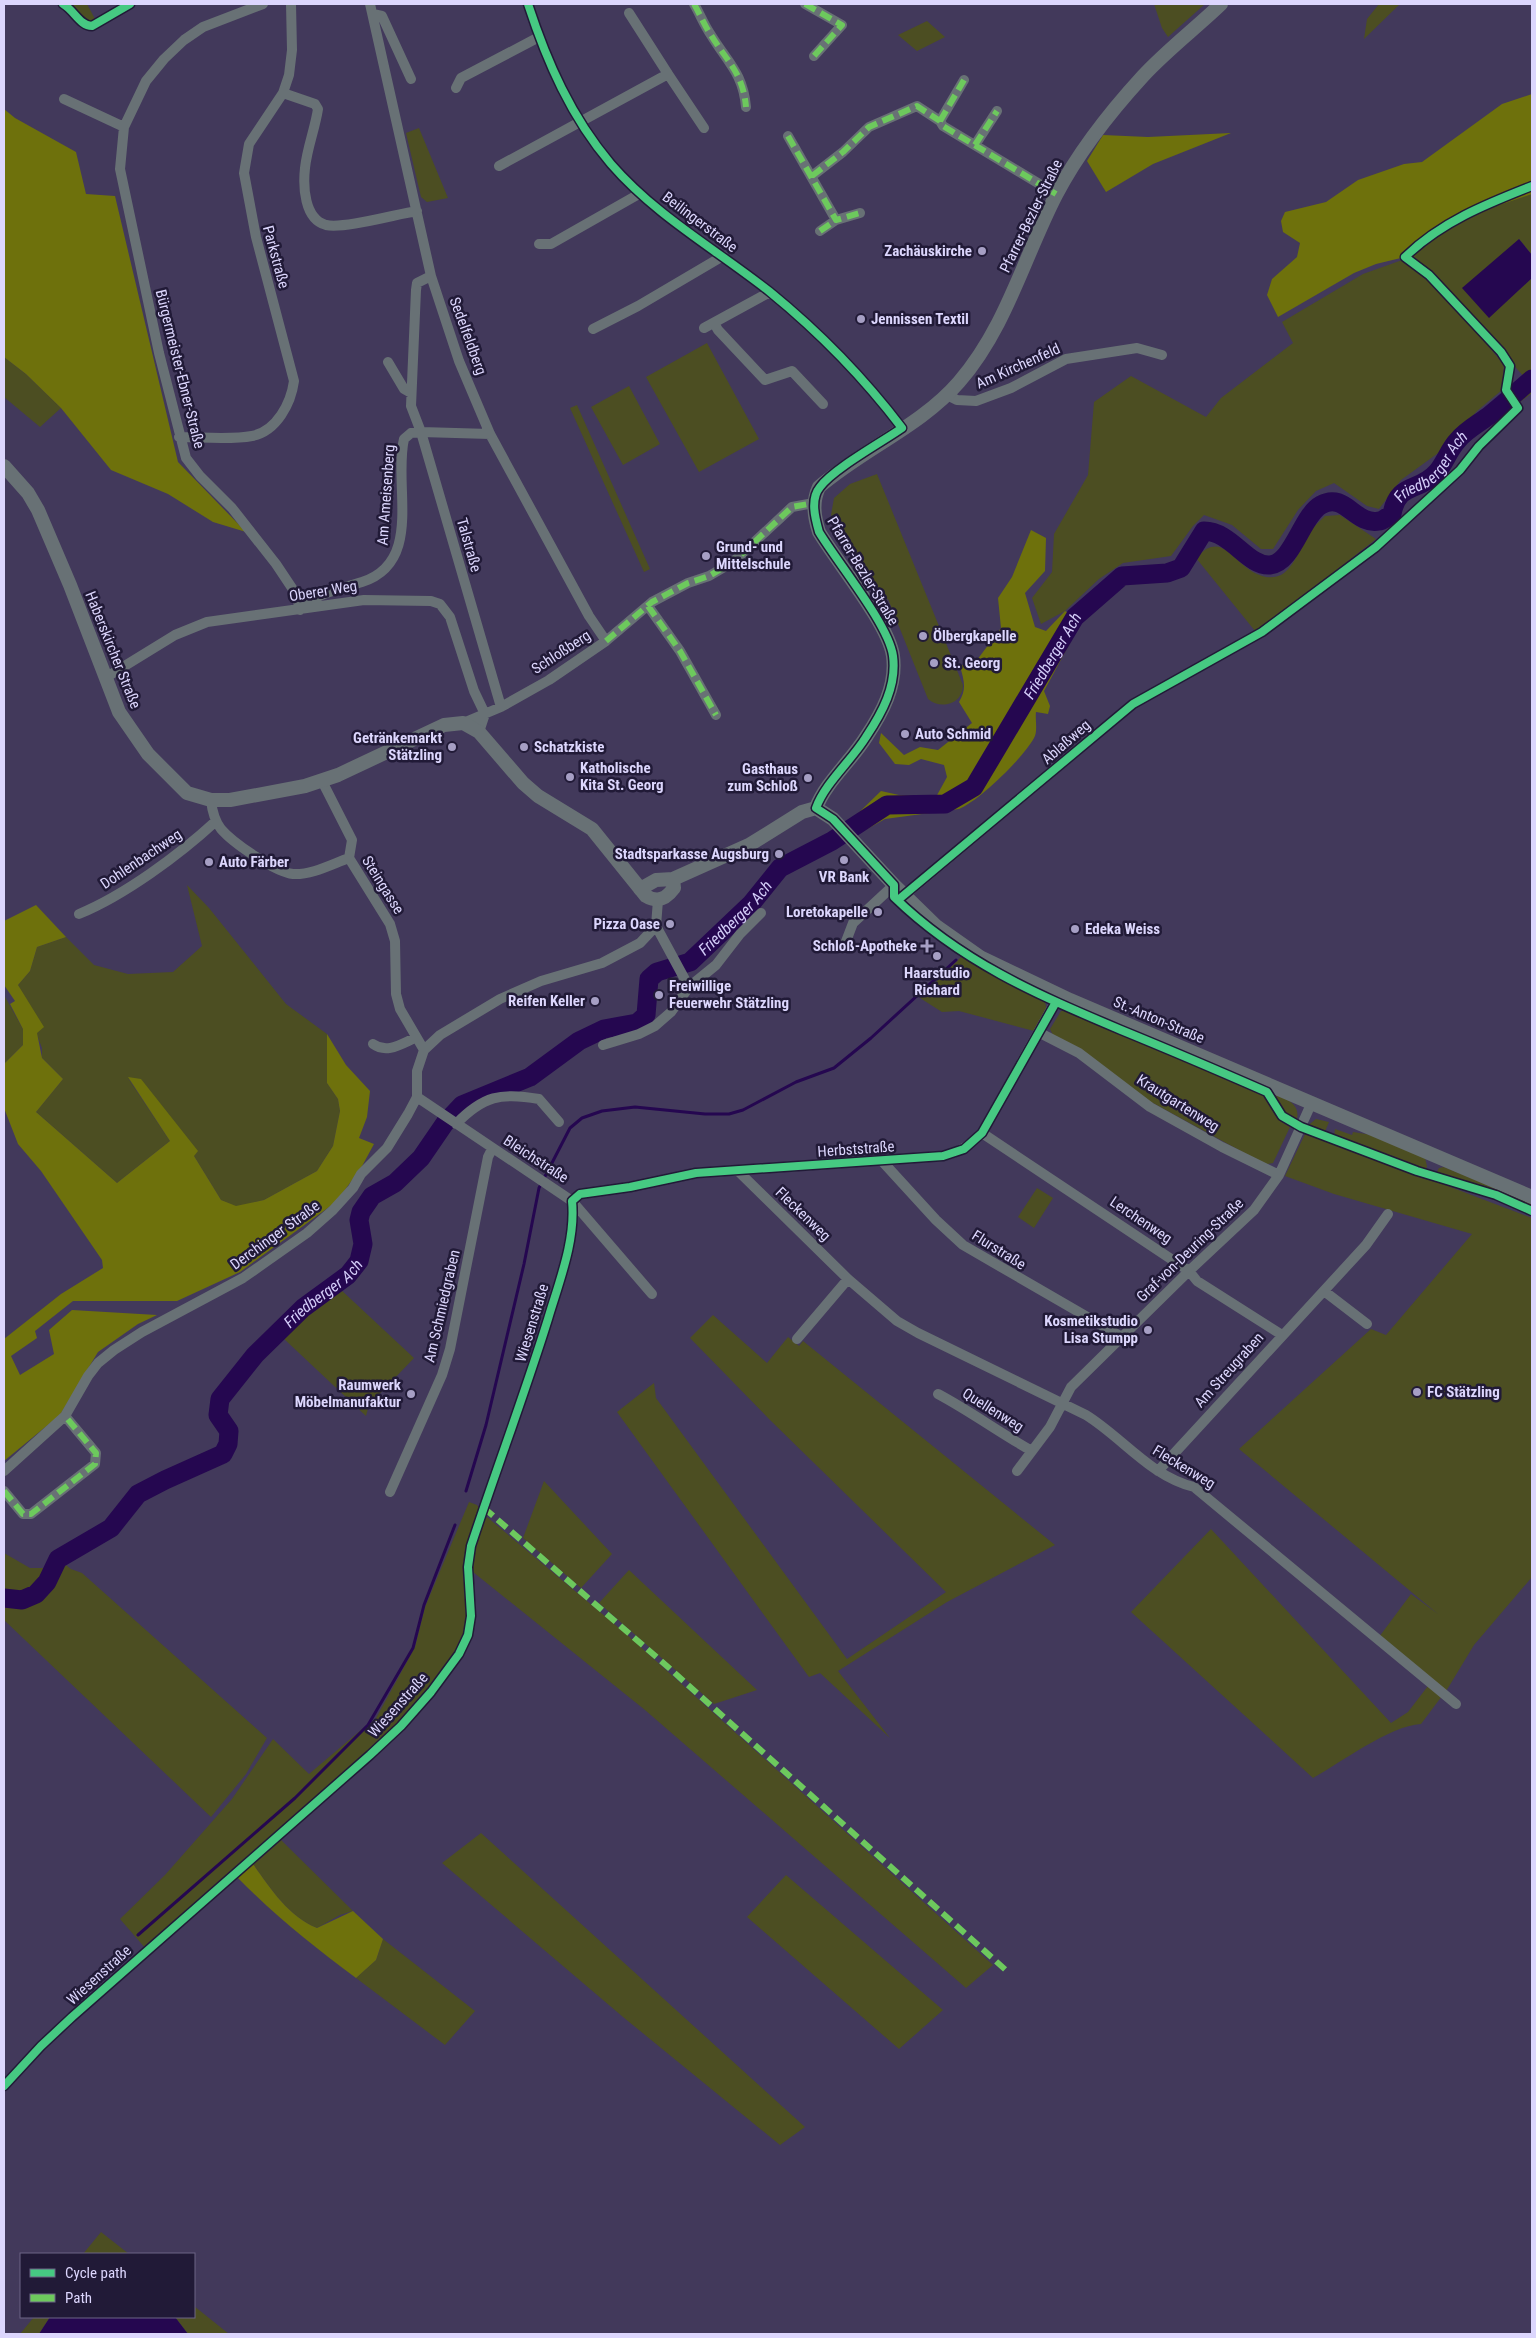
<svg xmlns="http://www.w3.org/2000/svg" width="1536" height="2338" font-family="'Roboto Condensed',sans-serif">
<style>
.green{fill:#4c4e22}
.forest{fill:#6e710c}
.water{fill:#250750}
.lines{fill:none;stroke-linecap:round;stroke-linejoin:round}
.stream{stroke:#250750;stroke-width:3}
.river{stroke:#250750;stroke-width:19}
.minor{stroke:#687175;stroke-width:10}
.tertiary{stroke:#687175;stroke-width:14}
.quiet{stroke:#6dc95d;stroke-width:6;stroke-dasharray:12 6;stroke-linecap:butt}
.cycleway-casing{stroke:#211a37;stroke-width:11}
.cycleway{stroke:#46c982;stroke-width:8}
.poi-dot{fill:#a69fc4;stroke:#211a37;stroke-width:2}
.labels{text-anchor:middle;stroke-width:5;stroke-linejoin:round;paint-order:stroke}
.street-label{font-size:15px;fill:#dcd6fd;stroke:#211a37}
.poi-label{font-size:15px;font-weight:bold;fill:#dcd6fd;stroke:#211a37;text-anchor:start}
.water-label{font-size:16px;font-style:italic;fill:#d3ccf8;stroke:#211a37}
</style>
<rect width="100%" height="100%" fill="#42395b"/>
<path class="green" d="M70,4h17l8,15h8c-20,11 -21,-4 -33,-15z
M1154,4h51l-37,33 -6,-9z
M1379,4h21l-36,35 3,-20z
M927,21l18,16 -28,14 -19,-16z
M419,128l29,70 -21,4 -6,-5 -15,-64z
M1532,194v61l-13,-16 -30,78 43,-39v95l-6,6 -81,-90 -36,-33c36,-32 77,-49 123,-62z
M1405,259l55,53 44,53 -2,25 -25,21 -36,40 -40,29 -22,29 -12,-3 -33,-23 -18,8 -18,19 -25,39h-12l-29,-24 -28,-10 -11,11 -22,30 -48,7 -24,16 -34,32 -24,13 -9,-26 20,-26 2,-38 34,-59 6,-73 37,-26 75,41 15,-19 72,-55 -11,-21 81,-48z
M707,343l52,96 -60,33 -53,-95z
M4,357l22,17 35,34 -21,19 -36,-30z
M1532,383v10l-13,10 -5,-6z
M629,386l31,58 -37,21 -32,-58z
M577,405l73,164 -6,3 -74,-164z
M877,474l86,211c0,19 -22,25 -35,14l-40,-100 -6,2 -51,-86 3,-17 16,-14z
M1340,515l36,24 -105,83 -16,9 -59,-73c29,-32 38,13 70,19 6,1 13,0 18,-4 12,-10 18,-28 25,-40 4,-6 11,-12 16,-17z
M187,885l22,23 77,96 41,30v49l11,16 2,12 -7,35 -16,25 -53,29 -28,7 -15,-7 -27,-44 -66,-78 42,63 -53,42 -81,-71 27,-33 -21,-21v-10l-24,-63 12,-14 7,-24 29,-10 28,28 34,9 45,-2 29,-26z
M963,955l79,43c10,12 0,21 -8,33l-75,-20 -17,1 -22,-14z
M4,995l19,34v16l-19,19z
M1069,1010l192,82 21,30 8,5 -17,36 -6,1 -8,-3 -117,-64 -89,-62 -3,-6 11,-18z
M1269,1091c15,7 34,12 27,31l-11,-7z
M1316,1119l13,3 -5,12 -18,-7z
M1335,1129l17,6 1,-3 19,3 53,23 2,8 -1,4 -92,-33z
M1306,1132l226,86v359l-58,68 -26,43 -27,36c-32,2 -79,38 -108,54l-182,-166 80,-83 180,194 17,-11 23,-30 -52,-45 32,-43 27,20 -199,-165 132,-120 15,6 86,-101 -138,-40 -49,-18z
M1444,1167l88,36v5l-96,-35 3,-5z
M1037,1188l16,10 -19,30 -16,-11z
M339,1288l75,70 -45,47 -3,11 -84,-79z
M713,1315l54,48 21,-26 11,9 4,-5 252,204 -108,57 -109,69 52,67 -70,-65 -11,4 -192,-265 37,-29 2,15 191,261 99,-67 -177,-173 -79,-81z
M544,1481l68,73 -31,34 -58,-50z
M469,1502l8,3 2,3 -9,30 -2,80 -6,22 -14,23 -48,59 -254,227 -26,-30 45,-44 67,-76 41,-60 36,35 53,-45 13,-9 40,-73 10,-40z
M487,1517l138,116 368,332 -27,23 -321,-278 -172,-138c0,-16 2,-44 14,-55z
M4,1553l26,15h23c-14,21 -22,32 -49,26z
M62,1562l9,7 11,4 185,165 -21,36 -35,43 -207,-197v-19l20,1 31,-25z
M629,1570l128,120 -43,14 -115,-101z
M481,1833l324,294 -25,18 -157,-128 -181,-154z
M280,1839l73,72 -13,4 -23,13c-29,-12 -46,-39 -64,-64z
M786,1875l157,135 -44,39 -152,-132z
M383,1939l92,72 -30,34 -89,-67 20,-18z
M101,2232l28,22h-46z
M194,2306l35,28h-41l-13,-17h19z
M34,2317h16l-11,17h-19z"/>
<path class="forest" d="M1532,94v100l-68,23 -36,22 -19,17 -33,8 -22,9 -76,44 -11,-22 5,-16 25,-22 3,-14 -17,-11 -2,-11 4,-9 41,-10 32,-22 46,-16 18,-2 80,-58z
M4,109l11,9 61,34 10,42 29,2 63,266 68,70 -33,-10 -45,-28 -57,-24 -50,-62 -35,-34 -22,-17z
M1231,133l-78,31 -47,28 -19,-31 16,-26 45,2z
M1031,530l15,8 -1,33 -20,22 10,34 11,4 19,-20 17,10 -38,70 6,15 -2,8 -12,-2c-1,7 2,20 -2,26 -11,20 -55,63 -75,71l-74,10 -25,14 -11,-11 32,-31 18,4 37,2 11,-20 -3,-12 -23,-6 -12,6 -14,-1 -16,-21 2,-10 23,22 16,-8 18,3 34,-27 -13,-21c8,-13 5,-21 1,-36l17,-6 24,-32 -3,-30 14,-21z
M36,905l30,32 -29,10 -7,24 -12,14 26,42 -7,6 5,25 21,21 -27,33 81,71 53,-42 -42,-64 13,2 57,72 -4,5 27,44 15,6 28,-6 53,-29 16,-25 7,-35 -2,-12 -11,-16v-49l19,31 24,26 -3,26 -8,21 15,6 -13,24 -25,34 -96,70 -63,29h-104l-38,30 2,7 -26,18 9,19 34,-21 -5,-24 23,-20 85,5 -19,9 -40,28 -38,63 -56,46v-122l57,-45 42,-26 -1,-8 -61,-89 -23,-27 -14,-36v-44l19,-19v-16l-13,-25 5,-3 -11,-16v-64z
M253,1864c18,25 35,52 64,64l36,-17 30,28 -7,21 -20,18c-42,-31 -82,-63 -119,-101z"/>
<path class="water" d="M1519,239l13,16v23l-43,40 -27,-30z
M53,1568h4c-8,29 -26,35 -53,33v-7c25,6 36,-7 49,-26z
M50,2317h125l13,17h-149z"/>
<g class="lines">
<path class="stream" d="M466,1491l20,-66 38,-161 15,-76 31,-60 12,-10 20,-7 33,-4 70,7h24l14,-4 53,-28 38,-14 37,-30 85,-78
M138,1935l157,-137 73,-73 45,-77 11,-43 31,-80"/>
<path class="river" id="s1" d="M4,1598l18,2 14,-6 11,-12 11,-23 53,-31 27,-34 27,-14 58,-26 5,-10 1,-13 -11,-16 2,-16 35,-44 48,-47 45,-33 11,-14 4,-17 -4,-24 2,-8 11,-16 23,-13 26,-25 24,-35 17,-18 68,-28 49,-36 25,-12 33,-6 9,-8 3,-36 8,-7 33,-10 61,-58 29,-36 52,-27 55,-36 58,-1 29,-17 101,-170 47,-41 45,-3 14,-5 23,-37c27,0 44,36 66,34 23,-2 32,-50 51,-60 24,-14 34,21 58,16 4,0 9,-5 13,-7 6,-33 27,-21 45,-42 8,-9 12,-23 21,-32 9,-11 22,-17 33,-26 14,-11 28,-24 41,-35"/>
<path class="minor" d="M263,4l-60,23 -19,13 -20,19 -18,22 -22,46 -4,42 39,184 27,105 14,18 32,32 44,56 20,30 4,16
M370,4l61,272 28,85 31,73 99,182 17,25
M528,4c19,58 43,113 83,160 45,52 106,86 159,128 49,40 94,86 132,136
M694,4c6,10 10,21 17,31 17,28 32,38 35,72
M805,4l37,21 -28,31
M629,13l39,61
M373,14l9,2 29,63
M456,88l5,-10 78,-41
M283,93l32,11 3,5c-3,20 -11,39 -13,59 -2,18 -1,51 21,57 18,4 71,-11 91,-14
M64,99l60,28
M940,121l24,-41
M788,136l48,84 24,-7
M975,145l22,-34
M499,166l169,-92 36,54
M812,176l31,-24 26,-25 48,-21 23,15 3,5 113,68
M820,231l16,-11
M539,244h12l88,-50
M431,276l-14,7 -1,7 -5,116 10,26 80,275
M714,323l4,7 47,50 27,-9 31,33
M704,328l66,-36
M593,329l45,-23 85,-50
M388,362l16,27 7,4
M947,395l10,5 19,1 35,-13 55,-29 71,-11 25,7
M179,437c22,0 52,3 73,-1 25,-5 39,-33 42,-55l-38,-144 -12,-64 5,-29 34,-51 6,-18 3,-25 -1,-46
M648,606l32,45 36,64
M300,610c14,-17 41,-21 62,-28 62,-20 31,-96 42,-143l7,-6 10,-1 69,2
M105,678l70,-43 32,-13 157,-22 67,1 9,3 10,13 24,74 11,23 -6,18
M463,723l38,-16 48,-27 57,-39 46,-39 36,-19 21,-7 24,-14 59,-55 22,-4
M322,781l30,59 -3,18
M211,800c1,10 3,20 10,29 12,14 54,43 72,45 19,1 39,-10 56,-16l41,66 5,17 1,53 4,15 24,41
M905,895l228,-191 129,-72
M79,914c46,-19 100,-59 137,-93
M656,926l33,61
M845,944l8,-21 41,-38
M1040,1033l39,20 71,54 72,40 57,28
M373,1044c14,10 28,0 42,-6
M603,1045l36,-11 16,-8 16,-14 18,-25 27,-22 24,-31 21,-21
M417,1097l155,104 80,93
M456,1124c27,-28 45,-32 83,-25l20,23
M982,1133l207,138 8,10 85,54
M882,1161l54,59 27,25 159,92
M738,1171l110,108 49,42 21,12 168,82c37,23 64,61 108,72l262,217
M572,1201l8,-7 50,-7 66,-14 247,-17c17,-4 27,-11 39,-23l77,-138
M1324,1291l43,33
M797,1339l51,-60
M938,1394c32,17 62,39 94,57
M4,1471l61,-55 23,-40 10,-13 16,-13 28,-18 101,-54 64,-45 26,-23 20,-22 8,-14 26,-26 21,-34 9,-17v-26l7,-21 16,-15 60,-36 41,-18 61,-18 38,-20 16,-17 2,-26
M1017,1471l33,-44 21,-40 118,-116 65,-61 25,-35 33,-73
M1158,1471l208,-226 22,-31
M4,1491l19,23h8l64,-50 1,-11 -31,-37
M390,1492l52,-117 8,-26 38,-192 4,-8
M4,2086l37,-40 31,-29 298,-262 31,-29 30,-34 28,-38 9,-19 3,-19 -3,-49 3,-21c25,-76 53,-150 77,-227 11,-37 28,-79 24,-118"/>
<path class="tertiary" d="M4,466l24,27 10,17 32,75 49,127 29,42 39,39 24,7h19l75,-14 33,-11 106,-50 19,-2 16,9 44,51 15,13 54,33 54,67c12,7 20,3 28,-8l-1,-9
M816,808c9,-25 36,-48 50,-71 16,-24 31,-51 27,-81 -4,-31 -56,-94 -74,-124 -5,-16 -7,-30 0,-45 44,-38 102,-61 140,-105 47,-54 65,-125 97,-187 23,-44 54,-83 87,-119 24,-26 53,-48 78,-72
M816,808l17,11 61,66 42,41 44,31 90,43 462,197
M640,889l16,-9 17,-1 76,-34 53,-33 14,-4"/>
<path class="quiet" d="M694,4c6,10 10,21 17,31 17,28 32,38 35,72
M805,4l37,21 -28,31
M940,121l24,-41
M788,136l48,84 24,-7
M975,145l22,-34
M812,176l31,-24 26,-25 48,-21 23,15 3,5 113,68
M820,231l16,-11
M648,606l32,45 36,64
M606,641l46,-39 36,-19 21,-7 24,-14 59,-55 22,-4
M4,1491l19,23h8l64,-50 1,-11 -31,-37
M484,1508l184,159 340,305"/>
<g class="cycleway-casing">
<path id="cycleway" d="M63,4c11,6 17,22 29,22l38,-22
M528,4c19,58 43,113 83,160 45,52 106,86 159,128 49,40 94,86 132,136 -20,14 -69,41 -82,59 -10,12 -5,31 -1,45 18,30 70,93 74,124 4,30 -11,57 -27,81 -14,23 -41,46 -50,71l17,11 61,66v12c67,65 142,97 227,133 49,20 98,41 146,62l15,24 19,11 116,44 79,24 36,16
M898,900l235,-196 129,-72 114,-85 84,-77 19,-24 39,-38 -12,-18 4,-24 -9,-14 -72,-77 -24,-18c36,-35 81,-53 127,-71
M4,2086l37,-40 31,-29 298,-262 31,-29 30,-34 28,-38 9,-19 3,-19 -3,-49 3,-21c25,-76 53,-150 77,-227 11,-37 28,-79 24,-118l8,-7 50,-7 66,-14 247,-17 21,-7 18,-16 74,-131"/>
</g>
<use href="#cycleway" class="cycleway"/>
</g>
<g class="poi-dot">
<circle cx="982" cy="251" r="5"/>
<circle cx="861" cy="319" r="5"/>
<circle cx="706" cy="556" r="5"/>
<circle cx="923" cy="636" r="5"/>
<circle cx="934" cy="663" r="5"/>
<circle cx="905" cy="734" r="5"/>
<circle cx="452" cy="747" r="5"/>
<circle cx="524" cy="747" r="5"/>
<circle cx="570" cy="777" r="5"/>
<circle cx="808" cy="778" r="5"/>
<circle cx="779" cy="854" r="5"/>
<circle cx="844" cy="860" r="5"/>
<circle cx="209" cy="862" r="5"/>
<circle cx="878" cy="912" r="5"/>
<circle cx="670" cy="924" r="5"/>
<circle cx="1075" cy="929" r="5"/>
<path d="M924.5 938.5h5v5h5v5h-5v5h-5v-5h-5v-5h5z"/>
<circle cx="937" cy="956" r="5"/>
<circle cx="659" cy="995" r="5"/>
<circle cx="595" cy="1001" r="5"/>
<circle cx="1148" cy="1330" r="5"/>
<circle cx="1417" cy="1392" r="5"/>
<circle cx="411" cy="1394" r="5"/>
</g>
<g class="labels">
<g class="street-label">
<text transform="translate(1031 216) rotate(-64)" y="5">Pfarrer-Bezler-Straße</text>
<text transform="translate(700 222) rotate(37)" y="5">Beilingerstraße</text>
<text transform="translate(276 257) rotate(75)" y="5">Parkstraße</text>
<text transform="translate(468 336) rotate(70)" y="5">Sedelfeldberg</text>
<text transform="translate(1018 366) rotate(-24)" y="5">Am Kirchenfeld</text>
<text transform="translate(180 369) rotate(76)" y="5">Bürgermeister-Ebner-Straße</text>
<text transform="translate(386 495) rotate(-86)" y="5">Am Ameisenberg</text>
<text transform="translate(469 545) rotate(74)" y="5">Talstraße</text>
<text transform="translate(863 571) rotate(59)" y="5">Pfarrer-Bezler-Straße</text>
<text transform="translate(323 591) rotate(-9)" y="5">Oberer Weg</text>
<text transform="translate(113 650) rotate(68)" y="5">Haberskircher Straße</text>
<text transform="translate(561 652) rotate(-33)" y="5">Schloßberg</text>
<text transform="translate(1066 742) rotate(-41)" y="5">Ablaßweg</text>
<text transform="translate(141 859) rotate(-34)" y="5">Dohlenbachweg</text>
<text transform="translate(383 885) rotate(58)" y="5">Steingasse</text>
<text transform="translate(1159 1020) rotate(23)" y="5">St.-Anton-Straße</text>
<text transform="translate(1178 1103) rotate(32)" y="5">Krautgartenweg</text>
<text transform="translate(856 1149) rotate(-4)" y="5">Herbststraße</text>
<text transform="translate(536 1159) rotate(33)" y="5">Bleichstraße</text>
<text transform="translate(803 1214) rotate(44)" y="5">Fleckenweg</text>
<text transform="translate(1141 1220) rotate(34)" y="5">Lerchenweg</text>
<text transform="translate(275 1235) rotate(-36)" y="5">Derchinger Straße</text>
<text transform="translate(999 1250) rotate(32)" y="5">Flurstraße</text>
<text transform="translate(1190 1250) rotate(-44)" y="5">Graf-von-Deuring-Straße</text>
<text transform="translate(442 1306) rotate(-77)" y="5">Am Schmiedgraben</text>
<text transform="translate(532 1323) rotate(-73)" y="5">Wiesenstraße</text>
<text transform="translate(1229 1370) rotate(-48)" y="5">Am Streugraben</text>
<text transform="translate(993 1410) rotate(32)" y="5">Quellenweg</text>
<text transform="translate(1184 1467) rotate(31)" y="5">Fleckenweg</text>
<text transform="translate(398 1705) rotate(-48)" y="5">Wiesenstraße</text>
<text transform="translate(99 1975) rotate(-42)" y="5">Wiesenstraße</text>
</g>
<g class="poi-label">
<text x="972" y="256" text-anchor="end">Zachäuskirche</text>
<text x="871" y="324">Jennissen Textil</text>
<text x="716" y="552">Grund- und<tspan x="716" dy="17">Mittelschule</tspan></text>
<text x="933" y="641">Ölbergkapelle</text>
<text x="944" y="668">St. Georg</text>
<text x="915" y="739">Auto Schmid</text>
<text x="442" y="743" text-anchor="end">Getränkemarkt<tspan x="442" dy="17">Stätzling</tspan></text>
<text x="534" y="752">Schatzkiste</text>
<text x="580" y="773">Katholische<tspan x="580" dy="17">Kita St. Georg</tspan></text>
<text x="798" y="774" text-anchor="end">Gasthaus<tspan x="798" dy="17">zum Schloß</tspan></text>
<text x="769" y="859" text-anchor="end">Stadtsparkasse Augsburg</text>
<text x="219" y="867">Auto Färber</text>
<text x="844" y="882" text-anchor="middle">VR Bank</text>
<text x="868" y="917" text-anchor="end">Loretokapelle</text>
<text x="660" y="929" text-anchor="end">Pizza Oase</text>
<text x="1085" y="934">Edeka Weiss</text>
<text x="917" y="951" text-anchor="end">Schloß-Apotheke</text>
<text x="937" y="978" text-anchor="middle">Haarstudio<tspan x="937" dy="17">Richard</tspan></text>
<text x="669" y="991">Freiwillige<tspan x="669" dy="17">Feuerwehr Stätzling</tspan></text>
<text x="585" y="1006" text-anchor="end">Reifen Keller</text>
<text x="1138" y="1326" text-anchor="end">Kosmetikstudio<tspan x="1138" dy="17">Lisa Stumpp</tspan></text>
<text x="401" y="1390" text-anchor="end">Raumwerk<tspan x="401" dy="17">Möbelmanufaktur</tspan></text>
<text x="1427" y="1397">FC Stätzling</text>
</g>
<g class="water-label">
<text dy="6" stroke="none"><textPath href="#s1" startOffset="2028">Friedberger Ach</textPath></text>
<text dy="6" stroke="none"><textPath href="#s1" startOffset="1518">Friedberger Ach</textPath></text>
<text dy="6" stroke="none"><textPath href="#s1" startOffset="1082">Friedberger Ach</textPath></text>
<text dy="6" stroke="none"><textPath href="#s1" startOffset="482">Friedberger Ach</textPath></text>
</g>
</g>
<rect width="1536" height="2338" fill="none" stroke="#dcd6fd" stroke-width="10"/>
<rect x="20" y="2253" width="175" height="65" fill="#211a37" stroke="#6c6586"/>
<rect x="30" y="2269" width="25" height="8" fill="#46c982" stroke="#6c6586"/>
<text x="65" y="2278" font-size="15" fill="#dcd6fd">Cycle path</text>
<rect x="30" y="2294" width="25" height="8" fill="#6dc95d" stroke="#6c6586"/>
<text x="65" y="2303" font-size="15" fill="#dcd6fd">Path</text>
</svg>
